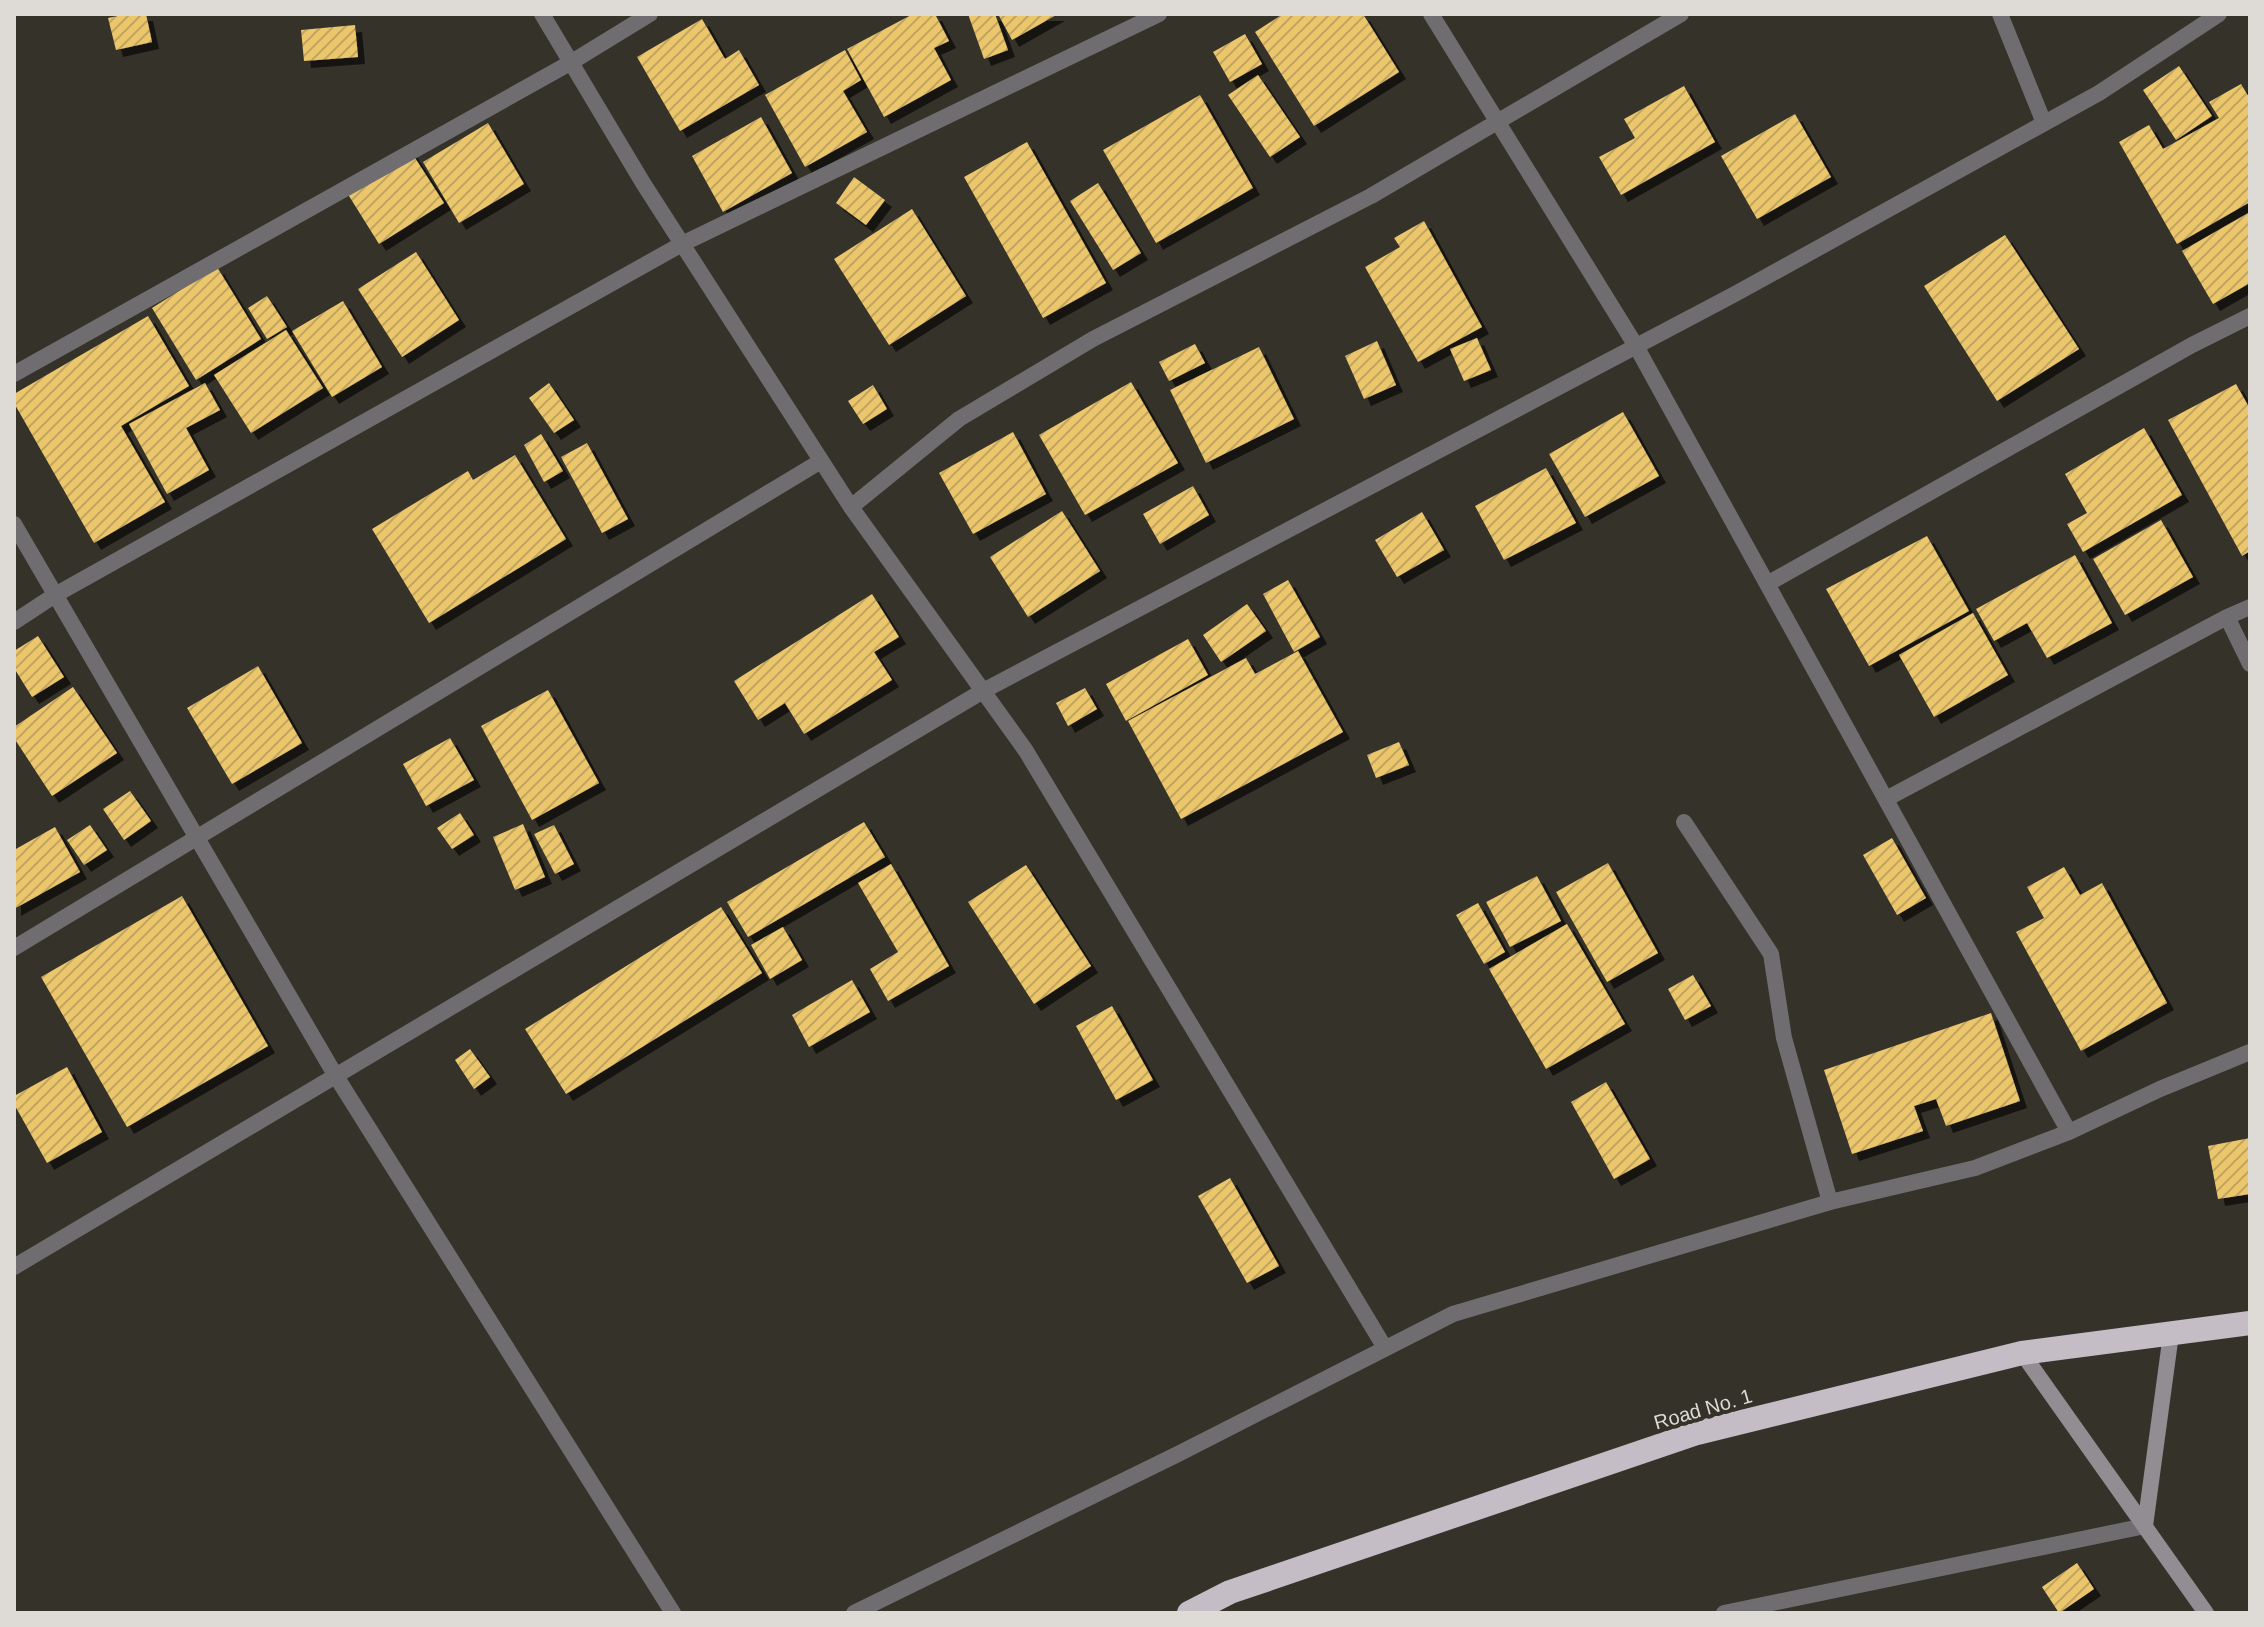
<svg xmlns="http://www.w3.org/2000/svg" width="2264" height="1627" font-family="Arial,sans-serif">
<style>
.building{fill:url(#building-hatch);filter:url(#shadow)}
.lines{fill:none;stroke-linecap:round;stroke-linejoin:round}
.lane{stroke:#706d70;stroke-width:16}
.street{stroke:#706d70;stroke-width:16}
.secondary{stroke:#928d92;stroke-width:16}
.highway{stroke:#c4bdc5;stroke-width:24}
.labels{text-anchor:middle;stroke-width:8;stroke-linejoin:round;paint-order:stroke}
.street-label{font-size:20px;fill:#dedbd7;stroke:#35322a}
</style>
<defs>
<pattern id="building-hatch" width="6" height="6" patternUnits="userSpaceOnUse" patternTransform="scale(2)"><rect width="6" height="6" fill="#ecc66a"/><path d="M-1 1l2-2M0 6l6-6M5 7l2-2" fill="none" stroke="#c2a560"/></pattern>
<filter id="shadow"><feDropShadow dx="7" dy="7" stdDeviation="0" flood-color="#0009"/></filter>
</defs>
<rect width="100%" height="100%" fill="#35322a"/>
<path class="building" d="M127,14h19l6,28 -36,8 -8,-32z
M913,14h22l14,27 -15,7 17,32 -67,37 -37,-68z
M968,14h27l13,36 -24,9z
M998,14h60l-46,26z
M1283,14h80l36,58 -85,54 -59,-94z
M702,19l23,40 14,-9 20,35 -79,46 -43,-74z
M355,25l3,32 -54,4 -3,-31z
M1245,34l17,30 -32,18 -17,-30z
M845,50l16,30 -18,11 24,41 -62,35 -40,-72z
M2179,66l33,50 -36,24 -33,-50z
M1258,75l42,62 -30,20 -42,-62z
M2241,84l9,15v103l-73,42 -58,-102 30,-17 14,24 56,-31 -10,-16z
M1684,86l31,56 -94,53 -22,-38 36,-19 -11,-19z
M1200,95l53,93 -97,55 -53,-93z
M1795,114l36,63 -74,42 -36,-63z
M761,117l31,56 -69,39 -31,-56z
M488,123l36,61 -65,39 -36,-61z
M1027,142l79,141 -63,35 -79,-141z
M408,147l36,56 -65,41 -35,-56z
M854,177l31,23 -19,25 -30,-22z
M1098,183l43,70 -28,17 -43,-69z
M912,209l54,87 -77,49 -55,-86z
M2250,212v71l-37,21 -31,-53z
M1424,221l58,106 -64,35 -53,-95 35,-20 -6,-9z
M2005,235l74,114 -82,52 -73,-115z
M416,252l43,68 -57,37 -44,-68z
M217,267l44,72 -65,41 -44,-72z
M267,296l20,31 -20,12 -19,-31z
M343,301l39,66 -50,30 -40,-66z
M148,316l41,70 -68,40 44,76 -71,41 -80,-140v-9z
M286,330l37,58 -72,45 -37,-58z
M1477,338l14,32 -27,11 -14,-32z
M1377,341l19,44 -32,14 -19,-43z
M1195,344l10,19 -36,18 -10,-19z
M1259,347l35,72 -88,44 -36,-73z
M1131,382l47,81 -93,52 -46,-80z
M205,383l15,27 -34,18 23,42 -42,24 -38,-70z
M549,383l25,37 -20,13 -25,-35z
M2236,384l14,25v142l-8,5 -74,-136z
M873,385l14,24 -24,15 -15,-23z
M1623,412l36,64 -74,41 -36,-63z
M2144,428l38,67 -99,57 -16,-28 20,-11 -22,-39z
M1013,432l33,62 -73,40 -34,-61z
M541,434l22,37 -19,11 -20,-37z
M587,443l41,76 -26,14 -41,-76z
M515,455l51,84 -137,84 -57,-94 96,-58 5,9z
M1546,468l30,55 -72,37 -29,-54z
M1193,486l16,29 -49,29 -17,-30z
M1062,511l38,60 -72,46 -38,-60z
M1422,512l22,38 -47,27 -22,-37z
M2161,520l32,57 -68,38 -32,-56z
M1927,536l42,75 -100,55 -43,-77z
M2075,555l37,68 -65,35 -20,-35 -33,18 -18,-32z
M1288,580l32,57 -26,15 -31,-58z
M872,594l27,43 -25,15 18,28 -88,54 -19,-31 -27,17 -24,-39z
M1247,604l19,27 -45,31 -18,-27z
M1973,613l35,62 -74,42 -35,-62z
M38,636l26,41 -32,20 -18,-29v-17z
M1188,639l20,36 -82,46 -20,-37z
M1298,651l45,81 -162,87 -53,-98 118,-63 9,16z
M258,666l44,77 -70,41 -45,-76z
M73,687l44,66 -65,43 -38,-58v-11z
M1085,688l12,21 -29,17 -12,-23z
M548,690l51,93 -67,37 -51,-94z
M450,738l24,42 -48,26 -23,-42z
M1399,742l10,23 -33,13 -9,-23z
M130,791l21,30 -27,19 -21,-31z
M460,813l14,22 -22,14 -15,-21z
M864,822l21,35 -137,80 -21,-35z
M523,824l22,53 -30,13 -22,-53z
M90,825l17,25 -23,15 -17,-25z
M554,825l20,39 -19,10 -21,-40z
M55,827l25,45 -66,37v-59z
M1892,838l34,60 -29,17 -34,-60z
M1608,863l50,90 -51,29 -51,-90z
M891,864l58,102 -61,35 -18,-32 28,-17 -40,-69z
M1026,865l65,101 -57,38 -66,-102z
M2064,867l16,28 22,-12 65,120 -86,48 -65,-119 28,-14 -17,-31z
M1537,876l24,45 -51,26 -24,-45z
M182,896l86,150 -141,81 -86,-150z
M1478,903l27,49 -21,12 -28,-49z
M721,907l41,66 -196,121 -41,-65z
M1567,924l58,100 -79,45 -57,-100z
M783,927l19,33 -32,19 -19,-34z
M1693,975l18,31 -26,14 -17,-31z
M852,980l18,32 -61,35 -17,-32z
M1112,1006l41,74 -37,20 -40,-74z
M1991,1013l29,88 -74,25 -10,-27 -22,7 9,25 -71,23 -28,-84z
M470,1049l20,28 -16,12 -19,-29z
M67,1067l35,65 -55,31 -33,-59v-8z
M1606,1082l44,77 -36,20 -43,-77z
M2250,1138v56l-32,5 -10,-53z
M1230,1178l49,88 -32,17 -49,-87z
M2077,1563l17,26 -35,24 -17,-26z"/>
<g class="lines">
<path class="lane" d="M1684,822l87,132 13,84 46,164"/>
<path class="street" d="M542,14l101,169 208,324 175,244 359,597
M1431,14l205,332 433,786
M2000,14l44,109
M14,374l556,-311 80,-49
M851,507l108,-88 134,-80 278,-143 310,-182
M14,524l320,549 339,540
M1767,584l425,-239 58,-29
M2227,617l23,-10
M14,622l41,-27 627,-351 477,-230
M1886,799l341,-182 23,47
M14,948l807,-487
M14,1267l969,-576 752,-397 364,-201 120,-79
M854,1613l324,-159 275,-140 377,-112 145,-34 94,-36 91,-43 90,-37
M1724,1613l421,-87"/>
<path class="secondary" d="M2022,1353l184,260
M2145,1526l26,-192"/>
<path class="highway" d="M1189,1613l41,-21 467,-159 325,-80 228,-30"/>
</g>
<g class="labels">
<g class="street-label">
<text transform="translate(1703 1409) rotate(-16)" y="7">Road No. 1</text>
</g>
</g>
<rect width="2264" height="1627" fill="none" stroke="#dedbd7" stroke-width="32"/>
</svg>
